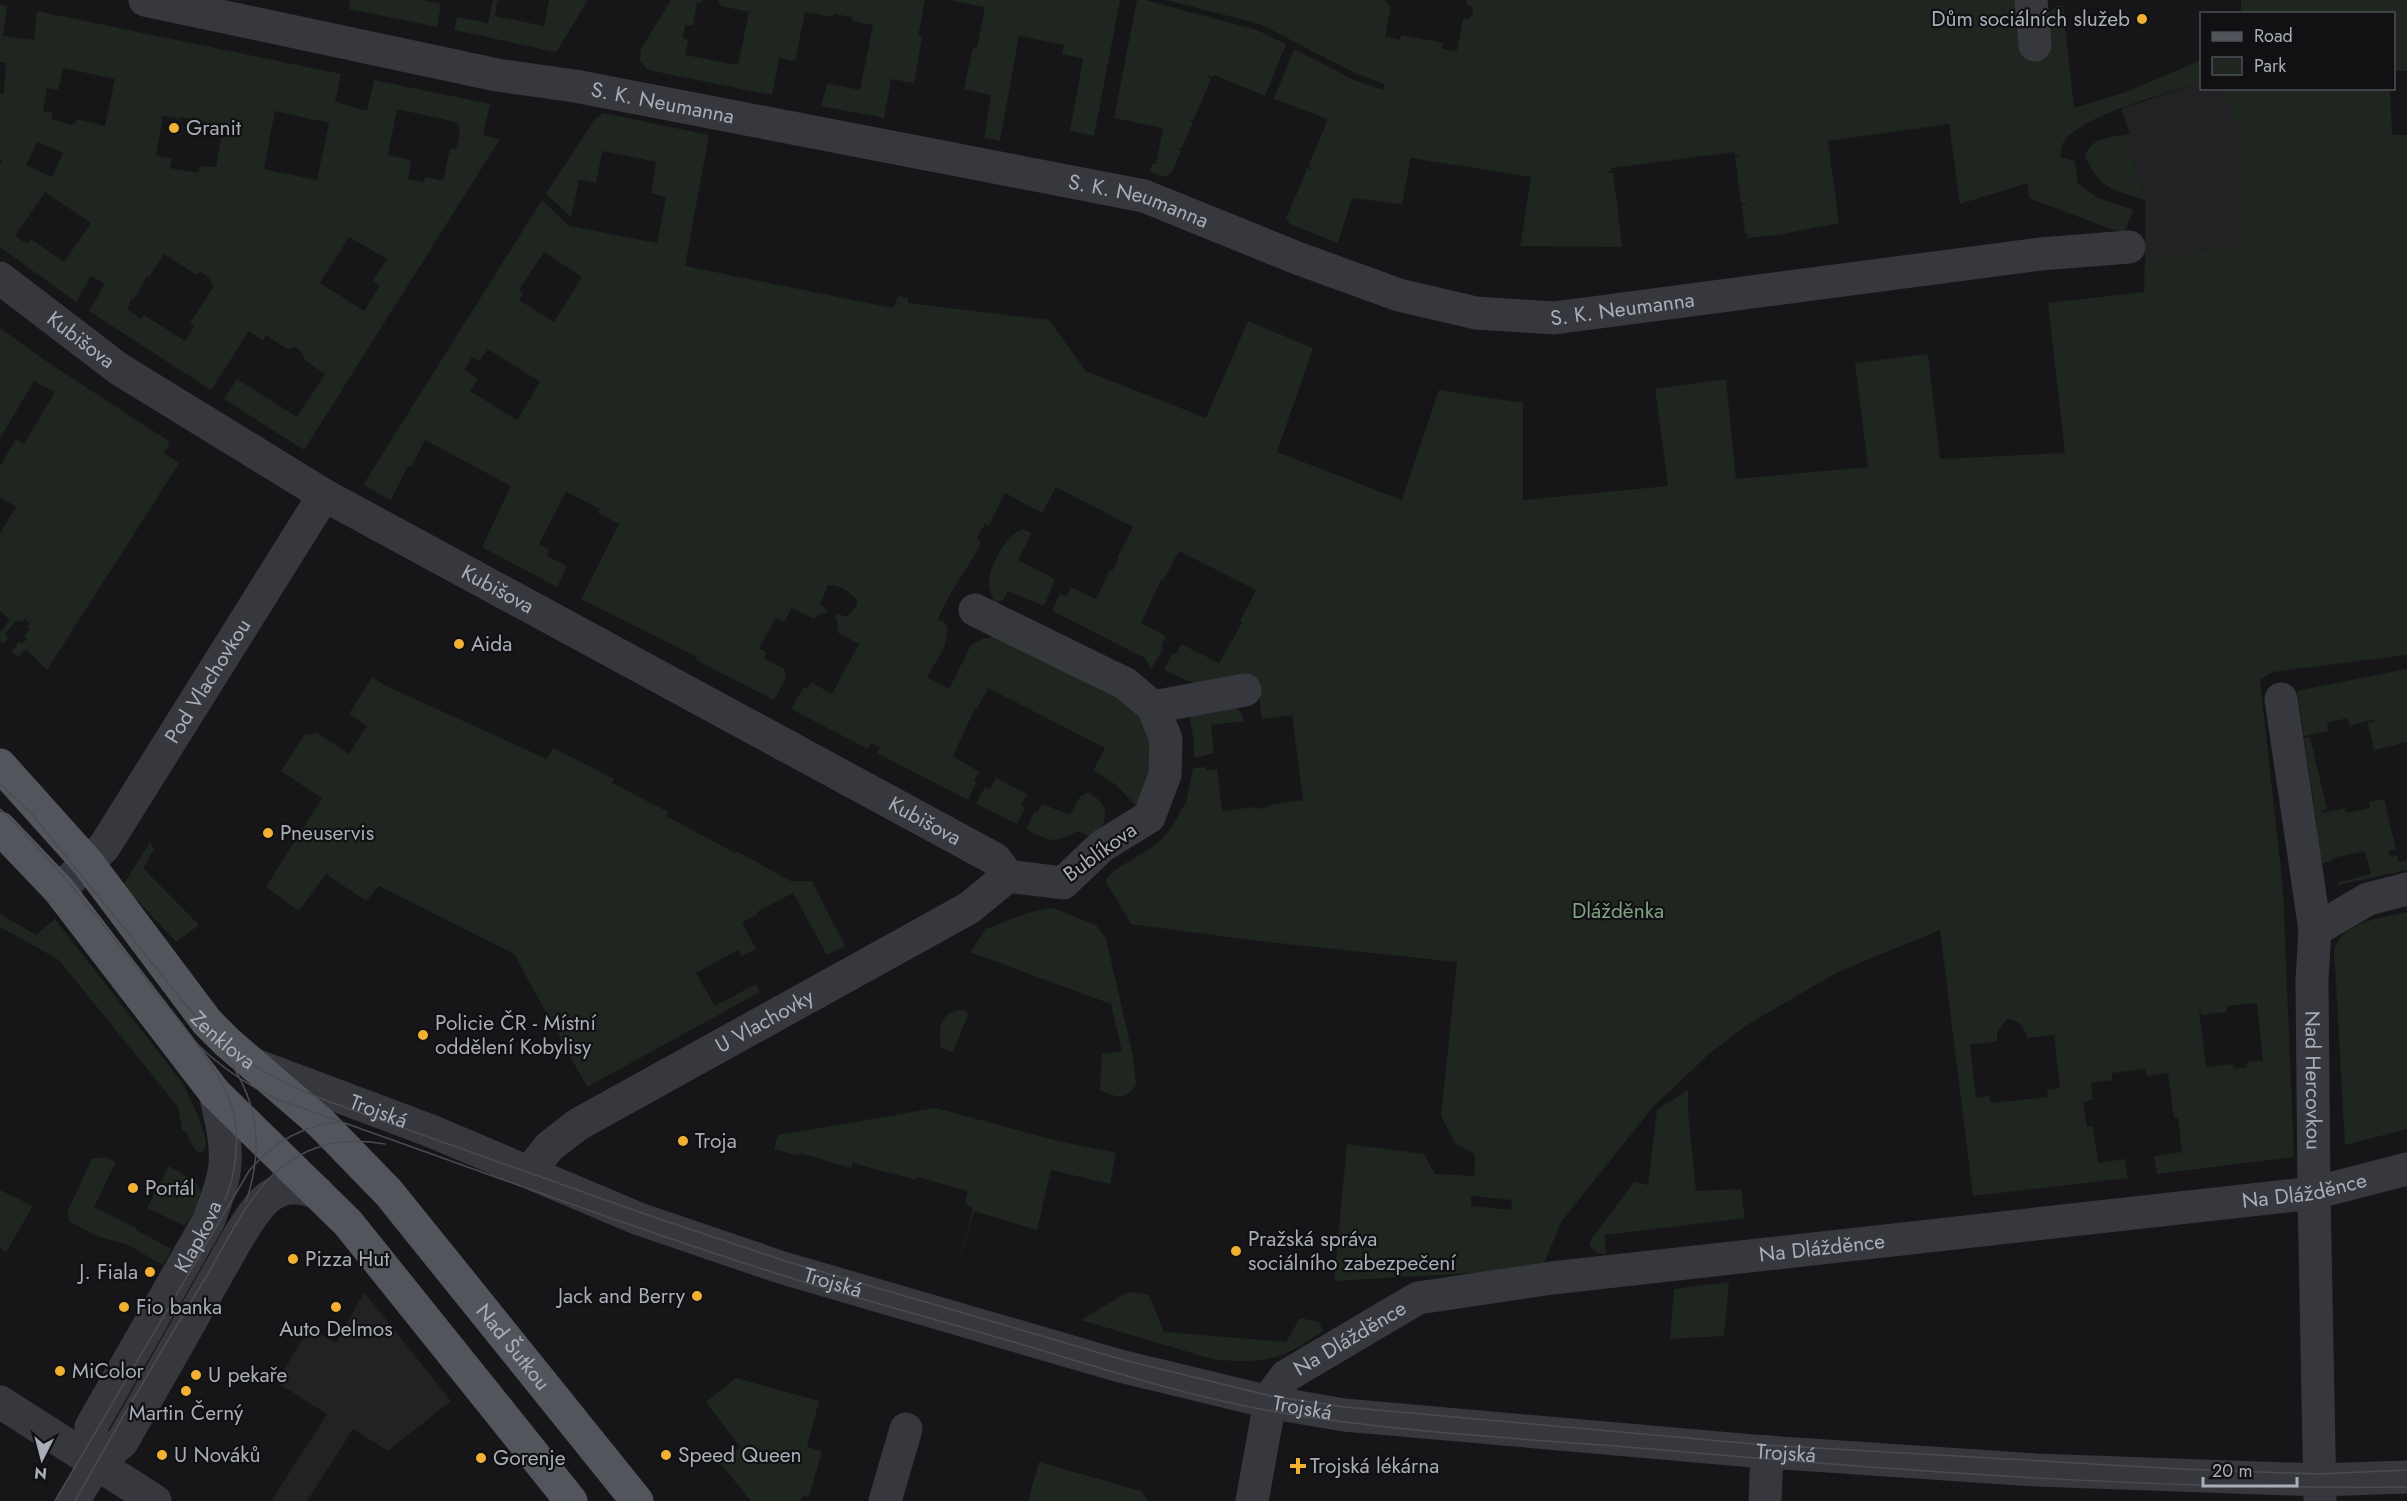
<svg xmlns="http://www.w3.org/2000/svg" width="2407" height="1501" font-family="Jost,sans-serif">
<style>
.built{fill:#222225}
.green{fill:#1e261f;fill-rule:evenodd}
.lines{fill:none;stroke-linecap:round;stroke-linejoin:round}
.minor{stroke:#37383d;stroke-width:33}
.major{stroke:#53555c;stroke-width:33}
.tram{stroke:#4a4c52;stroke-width:1.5}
.poi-dot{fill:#f2b134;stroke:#111113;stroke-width:2}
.labels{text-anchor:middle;stroke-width:4.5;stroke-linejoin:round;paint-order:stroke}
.poi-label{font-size:21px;fill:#a8adb8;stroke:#111113;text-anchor:start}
.street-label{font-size:21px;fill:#a8adb8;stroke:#111113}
.park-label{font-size:21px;fill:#7fa381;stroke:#111113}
</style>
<rect width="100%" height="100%" fill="#161618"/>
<path class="built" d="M2201,82l1,6 22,1 15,46 1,109 -95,16v-60l-11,-35 -4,-31 -9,-25z
M364,1292l87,109 -63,50 -35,-22 -46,72h-36l56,-87 -51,-32 34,-54 26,15z"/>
<path class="green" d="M350,0h73l18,4 -4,23 -88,-18z
M493,0h9l-5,1 -2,15 49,10 5,-26h39l-32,52 -102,-22 3,-13 31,6z
M671,0h32l-2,3 -4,-1 -4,23h-8l-2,13 5,2 -3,15 53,10 11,-53 -28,-6 -3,-6h207l-7,36 4,1 -8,46 -23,-4 -7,39 -63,-12 6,-21 4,-1 29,6 13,-65 -21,-4v-4l-18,-3 -1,3 -28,-5 -10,49 -16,-3 -7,37 -124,-25 -8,-9 1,-12z
M948,0h172l-26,136 -24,-5 13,-73 -21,-4 2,-9 -45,-9 -19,105 -16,-3 7,-43 -27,-6 9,-42 4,1 8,-41z
M1137,0h8l112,30 29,14 -21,52 -51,-21 -2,2 -6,-2 5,4 -18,42 -6,-1 6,3 -12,26 -6,-1 6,3 -9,21 -8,5 -14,-5 2,-8h4l7,-36 -49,-10z
M1166,0h218l7,6 -6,31 15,3 1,-5 42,8 -1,5 7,3 8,-1 6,-31h5l5,-5v-7l-7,-4 1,-3h548l32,20c2,-9 7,-16 16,-14l11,102 52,-16 75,-32v22c-31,11 -122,33 -138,61 -2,4 -2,10 -3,14l15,4 3,23 18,13 37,13 -9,24 -95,-36 -2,-15 -67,21 -11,-80 -121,17 11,82 -61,12 -32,3v-2l6,-2h-7l-3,-29 6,-2h-7l-6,-46 6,-2h-6l-1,-3 -122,16v3l-6,1 7,1 6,46 -7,1h7l3,27 -102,-1 3,-17 6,1 -6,-2 8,-51 -120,-19 -1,3 -7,-1 7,2 -8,42 -50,-6 -14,45 -48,-19 -4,-5 9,-22 6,1 -5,-2 11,-28 6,2 -5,-4 18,-42 6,1 -6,-2 1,-3 -2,-2 -51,-19 20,-50 60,31 29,10 1,-6 -27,-10 -97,-50z
M2241,0h166v71h-13v-57l-153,-1z
M0,5l7,1 -4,30 31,4 3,-29 304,63 -6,28 32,9 7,-31 116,24 -7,31 17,4 -196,311 -80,-51 13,-20 60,38 28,-43 -20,-14 -3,-7 -7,-6 -8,2 -21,-14 -3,6 -14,-10 -38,59 -122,-79 16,-27 -14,-8 -15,26 -76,-55v-84l2,-2 -2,-2v-65h4l2,-31 -6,-1zM63,68l52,11 -10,47 -29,-7 -1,6 -23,-5 1,-7 -10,-2 4,-23 11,2zM397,109l59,13c7,7 2,19 0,28l-6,-1 -7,32 -18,-4 -1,5 -16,-3 3,-19 -23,-5zM275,111l54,12 -12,57 -53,-11zM163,116l16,3 1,-2 43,10 -7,40 -16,-1 -2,7 -28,-5 2,-9 -16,-3zM37,142l26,11 -11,24 -26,-12zM45,192l46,31 -27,39 -33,-23 -4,5 -12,-8zM349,237l38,22 -14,22 7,4 -16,26 -44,-28zM164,254l31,20 6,-2 8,6 2,5 3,3 -24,37 4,3 -9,15 -41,-26 -3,4 -14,-10 4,-10h3l13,-23 2,1z
M2224,89h166l2,46h15v520l-134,17 -13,8 23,209 11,268 -137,17 -3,-18 28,-4 -4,-34h-4l-6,-45 -21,3 -1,-7 -34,4v7l-21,3 2,17 -10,2 4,25 6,-1 5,37 27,-4 3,19 -155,18 -33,-266 -102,42 -91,53 -39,30 -55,52 -92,115 -18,44 -37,5 -172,10 13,-137 77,10 11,20 39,2 1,-22 -19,-10 -15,-28 16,-154 -207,-22 -119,-16 -26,-44 10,-10 42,-26 13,-14 16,-28 7,-34 12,-1 1,4 11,-2 5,42 32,-4 1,2 14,-2v-2l34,-5 -11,-85 -30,4 -5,-40 -55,8 -38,-17 9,-18 3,2 5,-10 38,19 23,-40 -2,-2 16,-31 -77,-39 -16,30 -2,-1 -20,43 25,13 -5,10 3,2 -13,21 -6,-11 -93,-47 8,-17 6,3 5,-10 25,12 14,-29 2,1 7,-12 -2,-1 16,-31 -77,-40 -14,26 -37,-20 -16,33 -4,-2 -8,14 4,5c-13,26 -34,51 -43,77l5,1 5,7 -4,20 -17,29 22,12 22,-44 11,-6 11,-2 119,56 35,31 8,40 -19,41 -2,-1 -18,-19 -20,-13 -2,-3 11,-21 -117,-60 -11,21 -2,-1 -22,48 26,16 -5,9 2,2 -8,17 -91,-47 3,-6 -9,-4 -3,6 -77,-40 12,-21h4l5,-5 20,11 27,-50 -22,-12 1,-9 -3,-6 3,-3 9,3 10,-12v-5c-7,-8 -18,-16 -29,-15l-8,19 7,6 -1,3 -7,1 -5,5 -22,-11 -8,14 -8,-4 -17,30 8,5 -3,5 20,11 2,9 -12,22 -78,-40 1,-3 -116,-58 38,-75 -21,-11 2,-4 -34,-17 -27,52 10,6 -2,6 20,10 -10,21 -75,-40 29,-61 -86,-46 -14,27 -3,-1 -17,34 -28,-15 179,-285 27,26 88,17 9,-46 -15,-4 5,-31 -54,-11 -6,32 -17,-3 -8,37 -25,-23 48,-74 9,-7 106,22 -24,131 208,42 5,-12 10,2v5l141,17 37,51 120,47 42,-97 65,27 -36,104 125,48 37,-110 84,13v97l145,-14 -13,-97 71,-10 10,100 132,-12 -13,-104 73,-9 12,105 125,-6 -17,-150 96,-11 1,-32 95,-16 -1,-109zM544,252l38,25 -28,45 -35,-22 4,-7 -4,-3zM488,349l52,33 -23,38 -47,-29 8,-12 -14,-9 8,-13 7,4zM2257,1003l6,58 -16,1v5l-13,2 -1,-5 -27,3 -7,-58 3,6 25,-3v-6zM2007,1019c10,-1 19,10 20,19l27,-3 6,53 -13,2 1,7 -57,6 -2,-7 -13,2 -6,-53 27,-4v-8zM1471,1196l41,4 -1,10 -40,-4z
M2130,134l4,31 11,35c-32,-11 -45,-10 -60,-44 7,-20 26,-18 45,-22z
M0,328l46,33 124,81 -6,11 15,10 6,-9 -138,216 -21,-21 -8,8 -6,-6 7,-9 3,2 5,-5 -3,-3 6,-7 -3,-2 3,-4 -5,-4 -3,3 -3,-2 -5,3 -9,11 3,4 -5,6 -3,-3v-9l10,-12 -10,-9v-78l16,-26 -16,-10v-31l16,-27 8,5 31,-52 -21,-11 -34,57z
M1022,529l10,4 -14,27 37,19 -11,27 -36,-15 -5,9 -8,3c-3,-6 -5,-11 -6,-18 -1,-17 17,-50 33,-56z
M2407,669v73l-33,8 -6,-27 7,-2 -1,-2 -24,7 -2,-8 -21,5 1,8 -24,5 -7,-45z
M372,677l12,8 163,74 6,-11 61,31 -2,4 56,29 -2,4 69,37 2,-2 53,30h22l33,65 -18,9 -34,-62 -36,19v3l-15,7 14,27 -14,7 -4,-6 -42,23 19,33 41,-22 4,8 -173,95 -73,-133 -135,-68 -13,15 -40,-27 -27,37 -33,-24 56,-89 -41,-27 23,-36 13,-2 32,21 18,-28 -18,-12z
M1236,706l5,6 3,9 -33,4 3,28 -20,5v-16l-5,-27z
M2310,737l17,72 -6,2v2l24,-5 1,5 24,-5 -1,-6 15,-3 12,50 -7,2 1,6 7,-1 2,6 8,-2v10l-69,15 -1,-2 34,-9 -6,-23 -32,7 -1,3 -14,3 -1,-38 -13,-88z
M996,778l31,16 -6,11 4,3 -8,16 -41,-20 9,-17 5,3z
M1086,792c24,10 25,29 6,45l-15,-6c-23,14 -28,10 -51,-2l8,-17 3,1 5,-9 28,11 11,-20 2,1z
M150,842l4,7 -11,19 56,57 -23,17 -53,-57z
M1053,908l43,17 10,14 27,117 3,28c-10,18 -20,13 -36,6l2,-36 20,-3 -11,-47 -141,-52 16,-23 41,-16z
M2407,912v217l-62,16 -10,-180c-9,-40 43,-47 72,-53z
M0,914l36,21 19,-16 129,166 15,33 7,22 -1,10 -5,3 -5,-3 -9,-18 -4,-2 -4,-23 -119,-147 -59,-33z
M959,1010l7,1 2,4 -15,37 -12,-4c-3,-17 -2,-34 18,-38z
M1688,1090v20l8,81 45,-2 4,29 -140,17 1,20 -10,-3 -7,-6 3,-8 42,-56 14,3 9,-75z
M936,1108l122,33 58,12 -6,31 -59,-14 -14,60 -63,-19 -17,59 16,-62 -8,-4 3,-13 -51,-14 -1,3 -63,-17 -2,5 -51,-15 -1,3 -25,-7 4,-14z
M105,1157l11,5 -22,45 42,21v2l36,19 -9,16 -37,-21 -30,-8 -27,-15 -2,-9 25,-53z
M169,1166l26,16 6,8 -3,16 -13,20 -38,-18z
M0,1190l33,16 -27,46 -6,-4z
M1729,1282l-5,54 -54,3 4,-50z
M1128,1292l21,3 15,37 122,10 14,-24 19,4 4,9c-11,7 -21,15 -32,20 -24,12 -53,11 -79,8l-131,-39z
M736,1378l83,23 -12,46 15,4 -13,46 -7,-2 -2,6h-49l-31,-38 20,-16 -34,-45z
M1039,1462l102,29 7,10h-120z"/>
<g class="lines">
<g class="minor">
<path id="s1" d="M145,0l352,75 78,11 569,110 153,62 102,37 77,18 78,5 486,-64 89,-7"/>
<path d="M2031,0l4,45"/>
<path id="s2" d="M0,278l119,91 205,126 671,364 13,17"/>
<path d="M975,610l151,74 27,23 13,32 -1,36 -16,42 -47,29 -39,37 -55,-7"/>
<path id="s3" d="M2281,699l34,231 -3,49 2,214 6,308"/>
<path d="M1153,707l92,-17"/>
<path id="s4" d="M59,890l45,-43 220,-352"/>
<path d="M2315,930l53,-31 39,-10"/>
<path id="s5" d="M255,1065l176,66 208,88 144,49 337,98 149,36 75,13 409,36 283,19 283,10 88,-3"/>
<path id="s6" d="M529,1172l20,-25 28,-22 392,-217 39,-32"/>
<path d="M0,1402l155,99"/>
<path id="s7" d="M96,1464l-5,-37 118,-207c6,-18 15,-38 16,-56 2,-24 -5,-48 -10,-71"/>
<path d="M73,1501l23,-37 26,-22c32,-57 65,-114 97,-171 12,-20 33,-63 51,-75 15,-11 31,-9 48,-3"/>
<path d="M885,1501l21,-72"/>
<path id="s8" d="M1252,1501l19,-105 15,-20 132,-78 134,-20 762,-85 93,-24"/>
<path d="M1765,1501l2,-49"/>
</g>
<g class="major">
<path id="s9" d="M0,765l87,97 120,160 20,20 95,82 67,69 248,308"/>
<path d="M0,828l59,62 156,203 133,130 223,278"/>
</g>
<g class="tram">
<path d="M0,784l31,29 163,202"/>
<path d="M0,809c57,54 105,118 154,180 25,32 68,81 79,122 7,27 3,63 -8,89"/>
<path id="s10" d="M189,1009c43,47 84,72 144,94l309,110 143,48 339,99 147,36 73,11 421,38 415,24 138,5 89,-4"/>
<path d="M197,1044c25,24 51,42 82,56 165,57 329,120 496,173 70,22 141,41 211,61 94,27 189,60 285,77 129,22 262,28 392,39 247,22 496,40 744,37"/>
<path d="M220,1048c38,48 45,97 26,154"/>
<path d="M55,1501l194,-330c23,-28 53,-45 89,-49"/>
<path d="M75,1501c43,-77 88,-153 134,-229 18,-32 44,-84 73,-105 30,-24 65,-30 103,-23"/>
</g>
</g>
<g class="poi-dot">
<circle cx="2142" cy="19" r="6"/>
<circle cx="174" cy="128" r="6"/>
<circle cx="459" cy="644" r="6"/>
<circle cx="268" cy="833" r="6"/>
<circle cx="423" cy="1035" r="6"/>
<circle cx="683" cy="1141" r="6"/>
<circle cx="133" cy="1188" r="6"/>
<circle cx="1236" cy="1251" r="6"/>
<circle cx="293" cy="1259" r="6"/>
<circle cx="150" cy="1272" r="6"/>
<circle cx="697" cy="1296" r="6"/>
<circle cx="124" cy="1307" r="6"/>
<circle cx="336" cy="1307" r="6"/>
<circle cx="60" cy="1371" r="6"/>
<circle cx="196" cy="1375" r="6"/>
<circle cx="186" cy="1391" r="6"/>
<circle cx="162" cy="1455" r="6"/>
<circle cx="666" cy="1455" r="6"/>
<circle cx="481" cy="1458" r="6"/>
<path d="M1295 1457h6v6h6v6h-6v6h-6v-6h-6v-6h6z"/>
</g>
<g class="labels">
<g class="poi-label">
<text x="2130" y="26" text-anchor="end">Dům sociálních služeb</text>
<text x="186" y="135">Granit</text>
<text x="471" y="651">Aida</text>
<text x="280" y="840">Pneuservis</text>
<text x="435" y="1030">Policie ČR - Místní<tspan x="435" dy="24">oddělení Kobylisy</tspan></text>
<text x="695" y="1148">Troja</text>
<text x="145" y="1195">Portál</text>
<text x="1248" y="1246">Pražská správa<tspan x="1248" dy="24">sociálního zabezpečení</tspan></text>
<text x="305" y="1266">Pizza Hut</text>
<text x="138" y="1279" text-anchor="end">J. Fiala</text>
<text x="685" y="1303" text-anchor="end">Jack and Berry</text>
<text x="136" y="1314">Fio banka</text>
<text x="336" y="1336" text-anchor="middle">Auto Delmos</text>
<text x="72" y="1378">MiColor</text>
<text x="208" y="1382">U pekaře</text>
<text x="186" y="1420" text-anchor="middle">Martin Černý</text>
<text x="174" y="1462">U Nováků</text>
<text x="678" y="1462">Speed Queen</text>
<text x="493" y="1465">Gorenje</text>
<text x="1310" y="1473">Trojská lékárna</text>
</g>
<g class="street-label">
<text dy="7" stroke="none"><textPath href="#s1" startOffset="528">S. K. Neumanna</textPath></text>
<text dy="7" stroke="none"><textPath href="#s1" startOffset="1014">S. K. Neumanna</textPath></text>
<text dy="7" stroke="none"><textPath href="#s1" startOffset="1518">S. K. Neumanna</textPath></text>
<text dy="7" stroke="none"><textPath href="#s2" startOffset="102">Kubišova</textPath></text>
<text dy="7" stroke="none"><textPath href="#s2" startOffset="588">Kubišova</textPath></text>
<text dy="7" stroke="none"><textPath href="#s4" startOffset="258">Pod Vlachovkou</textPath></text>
<text dy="7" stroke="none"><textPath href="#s2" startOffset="1074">Kubišova</textPath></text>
<text transform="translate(1100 852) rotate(-36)" y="7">Bublíkova</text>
<text dy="7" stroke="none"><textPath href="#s6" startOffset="282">U Vlachovky</textPath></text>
<text dy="7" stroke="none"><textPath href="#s10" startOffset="46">Zenklova</textPath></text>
<text dy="7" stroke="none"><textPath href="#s3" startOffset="384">Nad Hercovkou</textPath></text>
<text dy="7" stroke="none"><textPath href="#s5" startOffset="132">Trojská</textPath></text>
<text dy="7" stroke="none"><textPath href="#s8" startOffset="1178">Na Dlážděnce</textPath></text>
<text dy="7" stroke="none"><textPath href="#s7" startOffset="256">Klapkova</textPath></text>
<text dy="7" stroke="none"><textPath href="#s8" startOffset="692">Na Dlážděnce</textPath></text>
<text dy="7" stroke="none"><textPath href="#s5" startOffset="618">Trojská</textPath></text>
<text dy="7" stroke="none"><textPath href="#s8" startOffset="206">Na Dlážděnce</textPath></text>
<text dy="7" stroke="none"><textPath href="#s9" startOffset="778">Nad Šutkou</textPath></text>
<text dy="7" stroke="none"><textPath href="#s5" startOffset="1104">Trojská</textPath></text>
<text dy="7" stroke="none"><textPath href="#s5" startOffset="1590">Trojská</textPath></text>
</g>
<g class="park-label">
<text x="1618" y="918">Dlážděnka</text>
</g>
</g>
<rect x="2200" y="12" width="195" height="78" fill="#111113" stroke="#4d4f55" stroke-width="1.5"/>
<rect x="2212" y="32" width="30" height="9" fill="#53555c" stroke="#4d4f55" stroke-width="1.5"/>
<text x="2254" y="42" font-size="18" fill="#a8adb8">Road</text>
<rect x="2212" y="57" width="30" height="18" fill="#1e261f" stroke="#4d4f55" stroke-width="1.5"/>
<text x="2254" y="72" font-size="18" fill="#a8adb8">Park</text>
<g transform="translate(42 1459) rotate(186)" stroke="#111113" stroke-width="4.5" paint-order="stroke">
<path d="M0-4.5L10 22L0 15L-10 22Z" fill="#a8adb8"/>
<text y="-9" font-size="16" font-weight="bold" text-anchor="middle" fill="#a8adb8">N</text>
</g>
<path d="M2203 1477v9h94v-9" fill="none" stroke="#a8adb8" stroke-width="3"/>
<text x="2212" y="1477" font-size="18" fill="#a8adb8" stroke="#111113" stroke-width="4.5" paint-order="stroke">20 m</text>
</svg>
